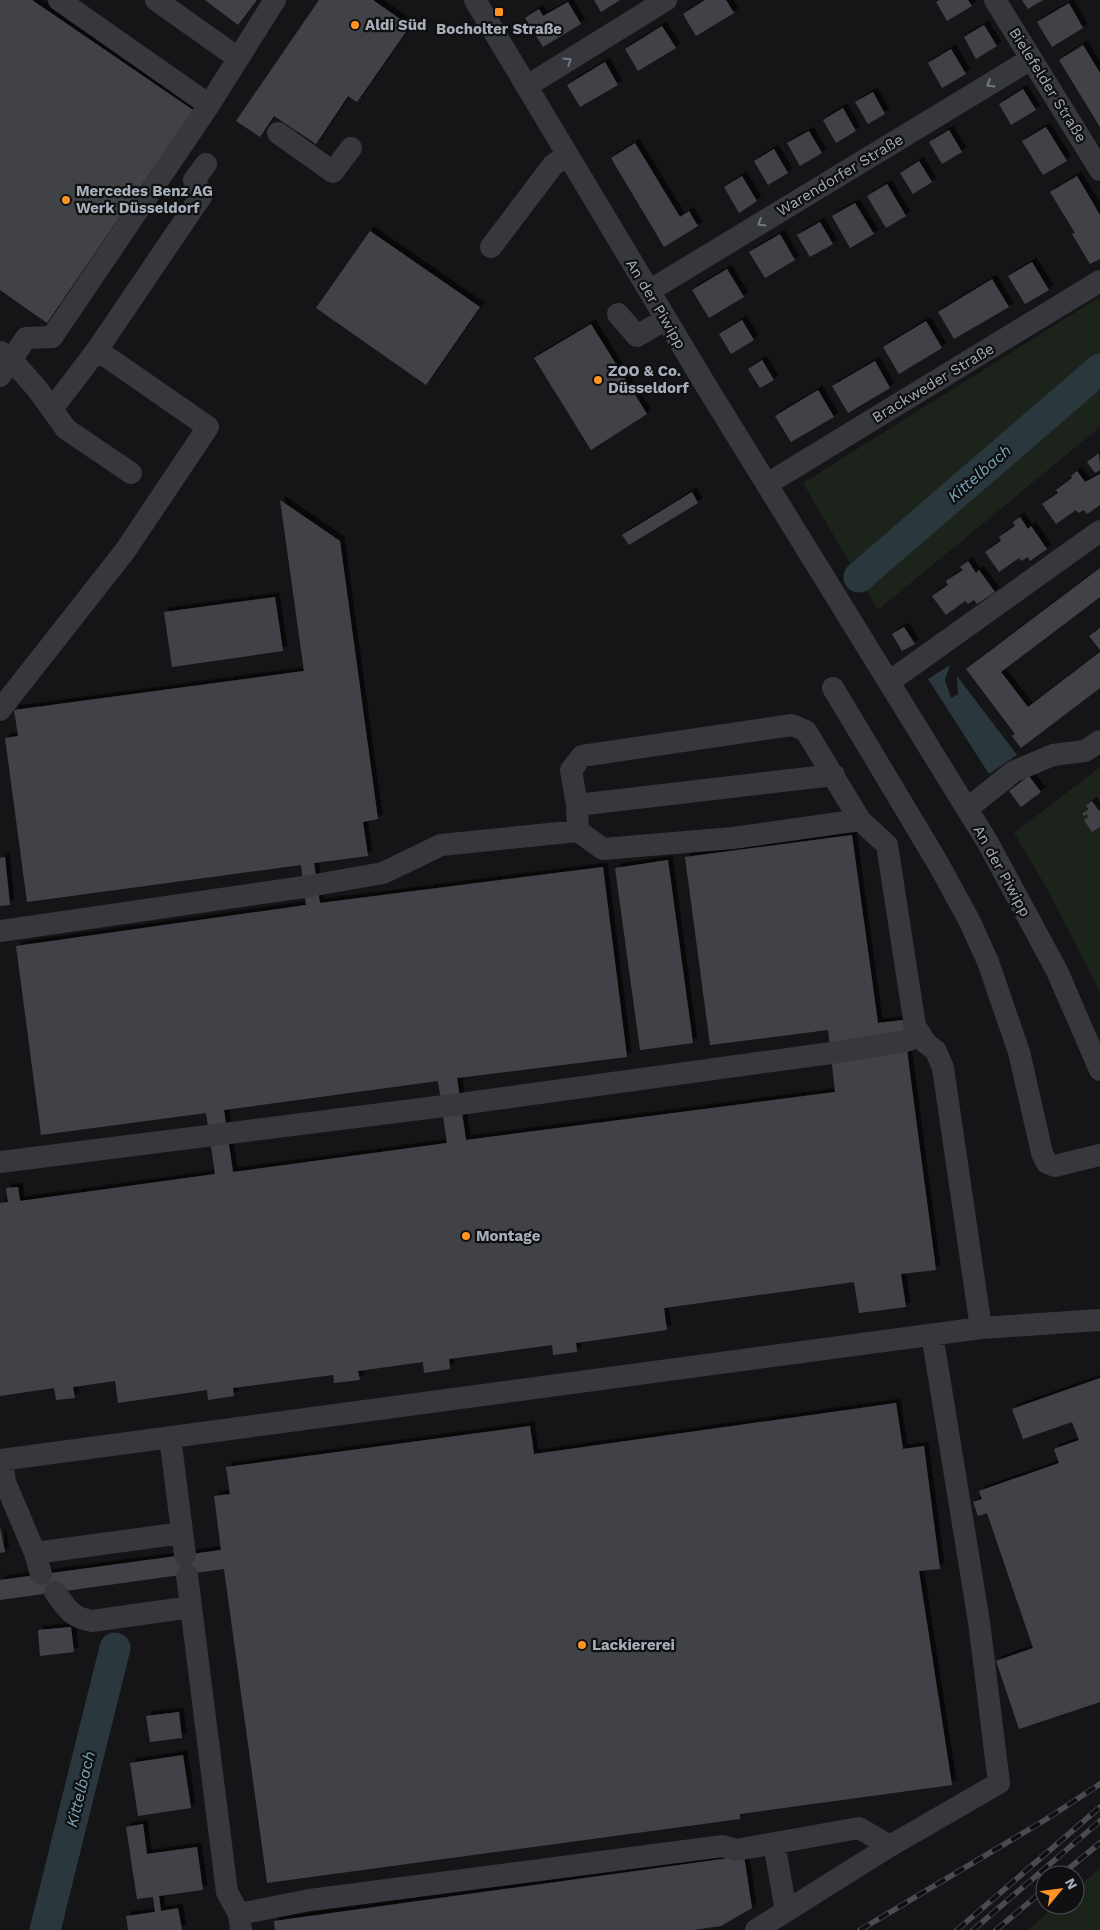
<svg xmlns="http://www.w3.org/2000/svg" width="1100" height="1930" font-family="'Work Sans',sans-serif">
<style>
.green{fill:#1b231b}
.water{fill:#2a373c}
.lines{fill:none;stroke-linecap:round;stroke-linejoin:round}
.river{stroke:#2a373c;stroke-width:31}
.building{fill:#414347;fill-rule:evenodd;filter:url(#shadow)}
.minor{stroke:#36383d;stroke-width:22}
.rail-casing{stroke:#484c52;stroke-width:5.5}
.rail{stroke:#101012;stroke-width:4;stroke-dasharray:11;stroke-linecap:butt}
.oneway{stroke:#737981}
.poi-dot{fill:#ff9425;stroke:#101012;stroke-width:2}
.labels{text-anchor:middle;stroke-width:4.5;stroke-linejoin:round;paint-order:stroke}
.poi-label{font-size:15px;font-weight:bold;fill:#a5aeb9;stroke:#101012;text-anchor:start}
.street-label{font-size:15px;fill:#a5aeb9;stroke:#101012}
.water-label{font-size:16px;font-style:italic;fill:#79a4b7;stroke:#101012}
</style>
<defs>
<filter id="shadow"><feDropShadow dx="4.5" dy="-4.5" stdDeviation="0" flood-color="#0009"/></filter>
</defs>
<rect width="100%" height="100%" fill="#151517"/>
<path class="green" d="M1100,297v56l-57,46 -192,166 -48,-82z
M1100,357v70l-222,183 -26,-44z
M1100,767v226l-51,-101 -35,-59z
M1100,1868v62h-72l29,-25h18v-15z"/>
<path class="water" d="M950,665l-5,15 6,18 7,-4 -1,-18 60,79 -28,19 -61,-95z"/>
<g class="lines">
<path class="river" d="M859,577l241,-208
M45,1930l70,-282"/>
</g>
<path class="building" d="M0,0h32l161,110 -146,213 -47,-33z
M205,0h52l-19,25z
M319,0h54l37,26 -53,76 -9,-6 -32,48 -42,-28 -14,21 -24,-16z
M594,0h26l-19,12z
M705,0h21l8,13 -38,23 -13,-22z
M939,0h29l4,6 -25,15 -11,-19z
M1022,0h21l-15,9z
M568,2l13,22 -38,23 -18,-29 14,-9 4,7z
M1069,3l14,25 -31,19 -15,-25z
M984,25l13,21 -21,13 -12,-22z
M662,26l14,22 -38,23 -13,-22z
M1083,45l17,28v54l-41,-67z
M951,49l15,25 -24,14 -14,-25z
M605,62l13,23 -38,22 -13,-22z
M1023,89l13,21 -25,15 -12,-21z
M873,92l12,22 -17,10 -13,-22z
M843,108l13,23 -20,12 -13,-23z
M1046,127l21,34 -24,14 -21,-34z
M949,130l13,22 -20,12 -13,-22z
M809,131l13,22 -22,13 -13,-23z
M635,143l45,74 9,-6 9,15 -34,21 -53,-89z
M774,149l14,24 -20,12 -14,-24z
M919,161l13,21 -19,12 -13,-21z
M742,176l15,25 -18,12 -15,-26z
M1077,176l23,39v44l-10,5 -18,-30 3,-1 -25,-41z
M887,184l19,32 -20,12 -19,-32z
M855,203l19,31 -24,14 -18,-32z
M820,222l13,22 -23,13 -13,-22z
M370,231l110,76 -54,78 -110,-77z
M780,234l15,26 -30,18 -16,-26z
M1032,262l17,28 -24,14 -17,-28z
M727,269l17,28 -35,21 -17,-28z
M992,279l17,28 -55,32 -16,-27z
M742,320l12,20 -23,14 -12,-20z
M926,321l16,27 -43,26 -16,-27z
M591,324l56,90 -56,36 -57,-92z
M762,360l12,20 -14,8 -12,-19z
M875,361l15,27 -42,25 -16,-27z
M818,390l16,27 -43,25 -16,-26z
M1099,453l1,17 -5,3 -8,-11z
M1077,471l8,11 15,-8v31l-13,9 -3,-4 -6,3 -2,-3 -20,14 -14,-20 16,-11 -2,-3 16,-12 -1,-2z
M692,492l6,11 -69,42 -7,-10z
M280,500l60,41 38,278 -15,3 5,34 -54,7 6,40 283,-36 24,190 -170,21 9,62 369,-48 -7,-62 -118,15 -25,-188 167,-22 26,188 25,-3 33,250 -35,4 5,33 -47,6 -5,-31 -190,26 3,22 -91,13 1,9 -24,3 -1,-10 -103,14 1,10 -26,4 -1,-11 -65,9 2,9 -26,3 -1,-8 -100,13 1,8 -26,4 -1,-10 -89,13 -3,-22 -42,6 2,11 -19,2 -2,-12 -54,8v-193l8,-1 -2,-14 12,-1 2,14 195,-27 -9,-61 -165,22 -25,-189 290,-41 -5,-40 -274,37 -22,-164 13,-2 -4,-26 290,-39zM438,1081l9,62 -214,29 -9,-62z
M1020,517l8,12 3,-3 16,23 -17,12 -2,-4 -7,4 -2,-3 -20,14 -14,-20 16,-11 -2,-4 16,-11 -2,-4z
M968,561l8,12 3,-3 16,22 -18,12 -3,-4 -6,4 -3,-3 -19,14 -14,-19 16,-11 -2,-4 17,-11 -3,-3z
M1100,568v29l-99,75 27,35 72,-55v36l-79,60 -9,-12 3,-2 -49,-65z
M275,597l8,54 -111,16 -8,-55z
M904,627l11,17 -13,7 -10,-17z
M1100,628v22l-11,-14z
M1029,776l12,16 -20,15 -12,-16z
M1092,801l7,10 1,-1v17l-8,5 -8,-12 4,-3 -1,-3 -3,2 -2,-2 7,-5 -3,-3z
M5,857l5,48 -10,1v-48z
M668,860l25,183 -53,7 -25,-182z
M1100,1378v324l-81,27 -23,-68 37,-13 -46,-135 -9,3 -5,-14 9,-3 -3,-8 80,-28 -5,-14 25,-9 -7,-18 -49,17 -11,-30z
M896,1403l7,46 21,-3 16,123 -21,2 33,214 -212,29v5l-473,64 -43,-314 -224,31v-20l221,-30 -7,-54 16,-2 -4,-27 304,-41 4,28z
M0,1527l5,25 -5,1z
M71,1627l3,25 -34,4 -2,-26z
M179,1712l3,26 -32,4 -4,-26z
M183,1755l8,53 -53,8 -8,-53z
M143,1824l4,30 50,-7 6,43 -44,6 2,15 17,-3 4,22h-54l-2,-14 29,-4 -2,-15 -16,2 -11,-72z
M744,1856l8,52 -31,18 -28,4h-418l-1,-9z"/>
<g class="lines">
<path class="minor" d="M156,0l82,58
M475,0l230,384 283,459 69,128 43,99
M995,0l105,170
M527,86l139,-86
M209,105l66,-105
M278,133l55,39 18,-24
M491,247l62,-82 15,-10
M649,291l382,-232
M618,314l19,22 29,-17
M1,352l10,7 27,31 28,39 65,44
M0,376l26,-38 26,-1 157,-232 -150,-105
M52,409l45,-59
M767,484l333,-203
M889,682l211,-151
M833,688l106,177 31,57 18,40 31,90 23,101 5,10 8,3 45,-11
M0,710l125,-159 83,-124 -111,-77 105,-155 -8,-15 12,-16
M577,805l257,-30
M967,809l46,-37 40,-17 32,-4 15,-10
M578,831l-1,-26 -6,-35 11,-14 210,-31 14,6 54,89 27,25 28,181 11,17 10,8 7,17 38,260
M0,931l304,-44 79,-14 58,-28 137,-14 25,18 130,-11 127,-18
M0,1162l460,-58 371,-51 75,-12 15,-6
M170,1437l15,118
M0,1460l981,-132 119,-8
M2,1460l3,22 30,71 6,21
M35,1553l147,-20
M187,1575l40,317 12,22 2,16
M55,1592c12,17 16,25 37,29l99,-14
M774,1843l12,68
M239,1914l71,-14 413,-54 13,4 123,-22 31,18
M756,1930l134,-84 109,-63 -20,-161 -47,-288"/>
<g class="rail-casing">
<path id="rail" d="M1061,1875l39,-32
M860,1930l185,-110 55,-36
M957,1930l143,-123
M973,1930l127,-109
M996,1930l49,-41"/>
</g>
<use href="#rail" class="rail"/>
</g>
<defs><path id="oneway-chevron" d="M-2-3.5L2.5 0L-2 3.5" fill="none" stroke-width="1.6" stroke-linecap="round" stroke-linejoin="round" transform="scale(1.25)"/></defs>
<g class="oneway">
<use href="#oneway-chevron" transform="translate(568 61) rotate(-32)"/>
<use href="#oneway-chevron" transform="translate(990 84) rotate(149)"/>
<use href="#oneway-chevron" transform="translate(761 223) rotate(149)"/>
</g>
<g class="poi-dot">
<rect x="494" y="7" width="10" height="10" rx="2.5"/>
<circle cx="355" cy="25" r="5"/>
<circle cx="66" cy="200" r="5"/>
<circle cx="598" cy="380" r="5"/>
<circle cx="466" cy="1236" r="5"/>
<circle cx="582" cy="1645" r="5"/>
</g>
<g class="labels">
<g class="poi-label">
<text x="365" y="30">Aldi Süd</text>
<text x="499" y="34" text-anchor="middle">Bocholter Straße</text>
<text x="76" y="196">Mercedes Benz AG<tspan x="76" dy="17">Werk Düsseldorf</tspan></text>
<text x="608" y="376">ZOO &amp; Co.<tspan x="608" dy="17">Düsseldorf</tspan></text>
<text x="476" y="1241">Montage</text>
<text x="592" y="1650">Lackiererei</text>
</g>
<g class="street-label">
<text transform="translate(1048 85) rotate(58)" y="5">Bielefelder Straße</text>
<text transform="translate(840 175) rotate(-31)" y="5">Warendorfer Straße</text>
<text transform="translate(656 304) rotate(59)" y="5">An der Piwipp</text>
<text transform="translate(933 383) rotate(-31)" y="5">Brackweder Straße</text>
<text transform="translate(1002 871) rotate(61)" y="5">An der Piwipp</text>
</g>
<g class="water-label">
<text transform="translate(979 473) rotate(-41)" y="6">Kittelbach</text>
<text transform="translate(80 1789) rotate(-76)" y="6">Kittelbach</text>
</g>
</g>
<g transform="translate(1060 1890) rotate(61)"><circle r="24" fill="#101012" stroke="#4c4f55"/>
<path d="M0-4L9 19L0 12L-9 19Z" fill="#ff9425"/>
<text y="-8" font-size="14" font-weight="bold" text-anchor="middle" fill="#a5aeb9">N</text>
</g>
</svg>
